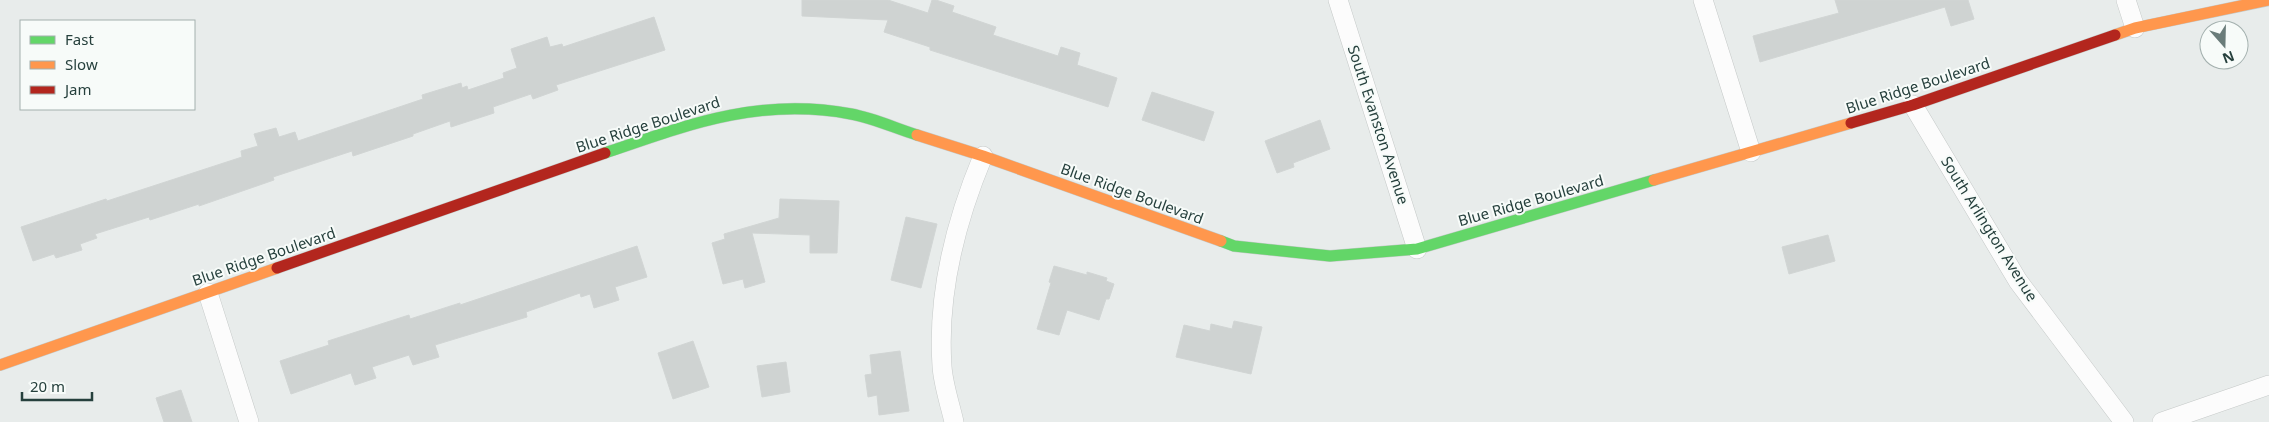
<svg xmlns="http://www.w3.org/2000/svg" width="2269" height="422" font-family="'Noto Sans',sans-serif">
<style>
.building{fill:#cfd3d2;stroke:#d1d5d4}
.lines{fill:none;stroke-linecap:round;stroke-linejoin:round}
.street-casing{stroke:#c5c9c8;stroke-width:20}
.fast-casing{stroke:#c4c9c8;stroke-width:12}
.slow-casing{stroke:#c4c9c8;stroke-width:12}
.jam-casing{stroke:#c4c9c8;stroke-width:12}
.street{stroke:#fcfcfc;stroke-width:19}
.fast{stroke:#63d668;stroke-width:11}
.slow{stroke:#ff974d;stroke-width:11}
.jam{stroke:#b3261e;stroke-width:11}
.labels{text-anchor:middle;stroke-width:4;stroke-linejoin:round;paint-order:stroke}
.street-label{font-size:15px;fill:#26403d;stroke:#f7fbf9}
</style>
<rect width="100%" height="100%" fill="#e8eceb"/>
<path class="building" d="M802,0h86l40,13 4,-13h4l18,6 -2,6 44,15 -3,8 65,21 3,-9 19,6 -3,12 40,13 -9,29 -178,-57v-3l-46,-15 4,-12 -86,-4z
M1835,0h133l6,19 -23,7 -6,-19 -185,55 -7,-26 86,-23z
M654,17l11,33 -109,35 2,5 -25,9 -2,-5 -38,13 1,6 -43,14 -1,-6 -37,13v2l-60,20 -1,-5 -79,26 1,3 -75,26v-2l-49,16 -1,-3 -54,17 2,4 -17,6 2,6 -26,8 -2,-4 -21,7 -12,-34 85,-28 1,2 135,-44 -1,-6 17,-5 -4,-12 22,-6 3,9 16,-5 3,9 125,-42 -1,-4 39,-12 1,5 5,-2 1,4 36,-12 -1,-5 14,-5 -6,-19 36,-12 3,10 12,-3 1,3z
M1152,92l62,20 -10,29 -62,-21z
M1320,120l10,29 -37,14 1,4 -17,6 -12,-32z
M780,199l59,2 -2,52h-27v-18l-58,-2 13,49 -20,6 -2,-9 -20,5 -11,-41 13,-4 -1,-5 55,-16z
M906,217l31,7 -16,64 -30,-8z
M1828,235l7,26 -46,13 -7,-27z
M637,246l10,31 -32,10 4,13 -25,8 -4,-14 -9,3 -1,-4 -54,19 1,5 -92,28 4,12 -26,8 -4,-10 -37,12 4,11 -21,7 -4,-12 -60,21 -11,-33 49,-16 -1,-4 81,-26 1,4 50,-16v2z
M1054,266l33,9v-3l20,6 -1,3 8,3 -5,15h-3l-7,21 -32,-10 -8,25 -22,-6 14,-46 -2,-1z
M1234,321l28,6 -11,47 -75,-17 8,-32 26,6 1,-7 21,5z
M693,341l16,46 -36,12 -15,-46z
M900,351l9,60 -30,4 -2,-20 -9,2 -3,-22 7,-1 -2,-19z
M786,362l4,30 -28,5 -5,-31z
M181,390l11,32h-28l-8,-24z"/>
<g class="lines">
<g class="street-casing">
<path id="street" d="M1338,0l79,249
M1703,0l48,152
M2126,0l9,28
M1913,105l105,176 106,141
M208,293l41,129
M954,422c-4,-18 -11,-38 -12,-56 -5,-73 13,-143 41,-210
M2162,422l107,-37"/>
</g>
<g class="fast-casing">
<path id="fast" d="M605,153c84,-29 155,-56 246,-39 22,4 44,14 66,21
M1221,241l13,5 96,10 87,-7 237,-69"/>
</g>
<g class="slow-casing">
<path id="slow" d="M2115,35l20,-7 134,-28
M917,135l66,21 238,85
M1654,180l197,-57
M0,365l277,-97"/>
</g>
<g class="jam-casing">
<path id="jam" d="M1851,123l62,-18 202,-70
M277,268l328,-115"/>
</g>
<use href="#street" class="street"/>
<use href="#fast" class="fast"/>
<use href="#slow" class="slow"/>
<use href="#jam" class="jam"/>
</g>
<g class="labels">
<g class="street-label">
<text transform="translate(1918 86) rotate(-18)" y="5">Blue Ridge Boulevard</text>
<text transform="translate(648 125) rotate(-18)" y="5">Blue Ridge Boulevard</text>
<text transform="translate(1378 125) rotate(72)" y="5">South Evanston Avenue</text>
<text transform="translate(1132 194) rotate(20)" y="5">Blue Ridge Boulevard</text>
<text transform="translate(1531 201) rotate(-16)" y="5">Blue Ridge Boulevard</text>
<text transform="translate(1989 229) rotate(58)" y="5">South Arlington Avenue</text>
<text transform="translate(264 257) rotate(-19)" y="5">Blue Ridge Boulevard</text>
</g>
</g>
<rect x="20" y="20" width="175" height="90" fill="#f7fbf9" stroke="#a3b0ae"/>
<rect x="30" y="36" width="25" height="8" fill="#63d668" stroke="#a3b0ae"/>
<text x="65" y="45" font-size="15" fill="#26403d">Fast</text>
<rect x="30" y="61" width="25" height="8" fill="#ff974d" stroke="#a3b0ae"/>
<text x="65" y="70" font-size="15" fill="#26403d">Slow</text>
<rect x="30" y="86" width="25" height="8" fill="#b3261e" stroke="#a3b0ae"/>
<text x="65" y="95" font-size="15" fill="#26403d">Jam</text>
<g transform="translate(2224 45) rotate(160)"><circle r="24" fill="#f7fbf9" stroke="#a3b0ae"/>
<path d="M0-4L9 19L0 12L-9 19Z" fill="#6a7c7a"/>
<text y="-8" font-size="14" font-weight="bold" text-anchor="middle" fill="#26403d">N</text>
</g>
<path d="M22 392v8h70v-8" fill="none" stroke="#26403d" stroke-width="2.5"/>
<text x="30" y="392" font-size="15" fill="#26403d" stroke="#f7fbf9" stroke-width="4" paint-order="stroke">20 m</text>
</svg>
